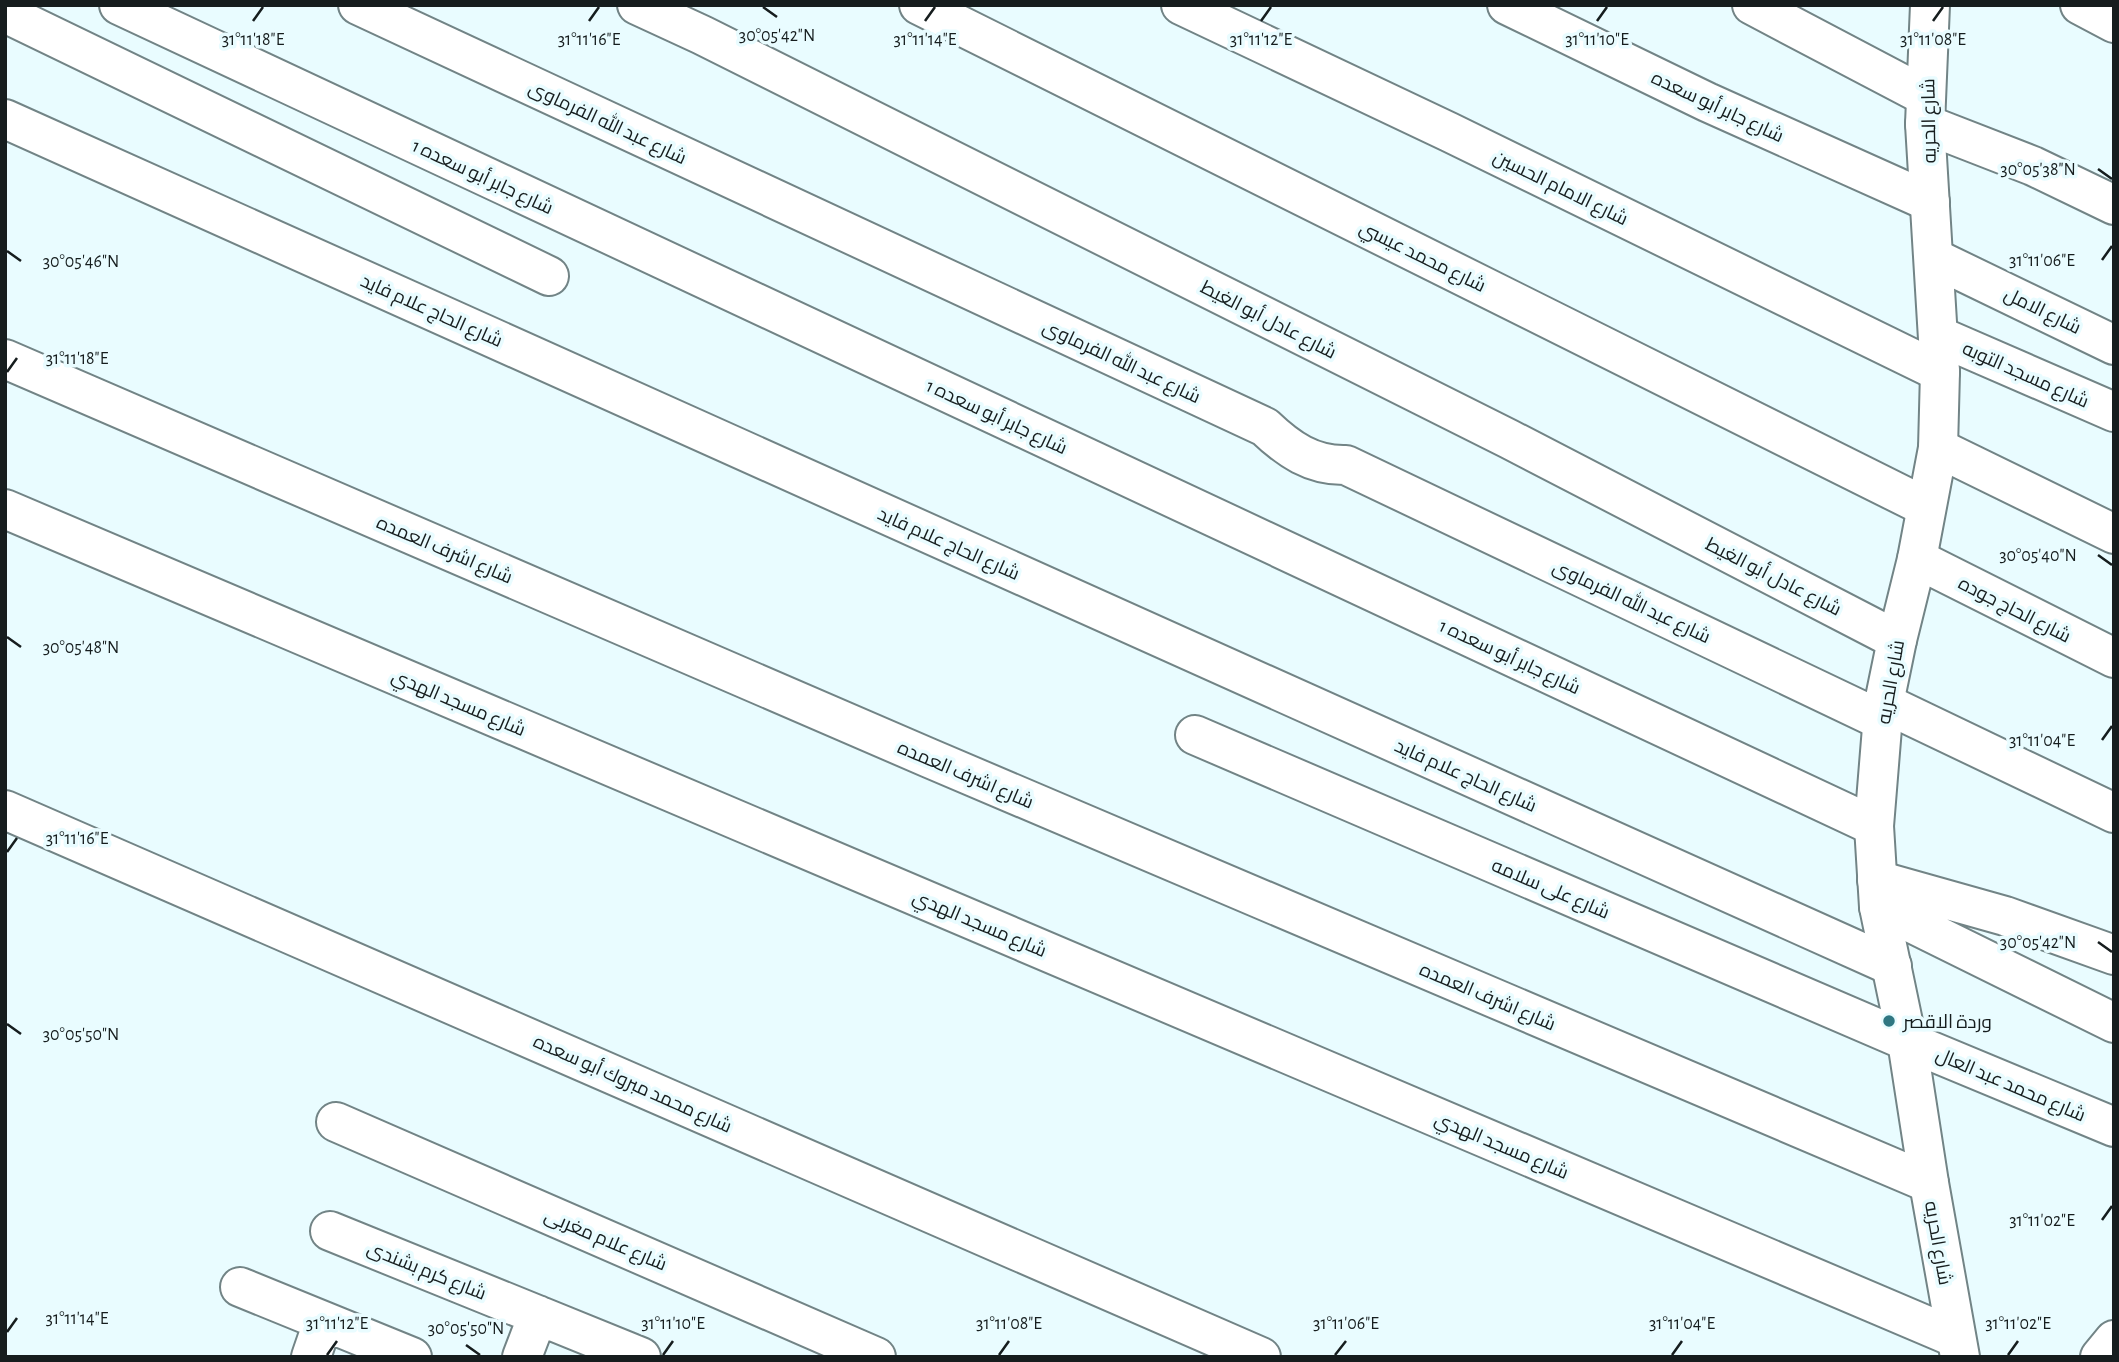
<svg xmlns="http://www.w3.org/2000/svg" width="2119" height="1362" font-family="'Alegreya Sans',Cairo,sans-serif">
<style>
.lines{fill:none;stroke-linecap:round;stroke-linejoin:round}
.minor-casing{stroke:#728486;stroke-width:42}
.tertiary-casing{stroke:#728486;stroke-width:42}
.minor{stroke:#fff;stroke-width:38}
.tertiary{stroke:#fff;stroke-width:38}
.ticks{fill:none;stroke:#161d1e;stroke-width:2.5}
.poi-dot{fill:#307782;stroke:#e9fcff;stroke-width:2.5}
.labels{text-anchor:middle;stroke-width:7;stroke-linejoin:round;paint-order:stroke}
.street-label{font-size:19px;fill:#161d1e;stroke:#e9fcff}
.poi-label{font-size:19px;fill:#161d1e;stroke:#e9fcff;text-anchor:start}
.ticks-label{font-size:18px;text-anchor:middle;fill:#161d1e;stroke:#e9fcff;stroke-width:7;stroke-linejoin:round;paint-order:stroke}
</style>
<rect width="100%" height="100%" fill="#e9fcff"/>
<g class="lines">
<g class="minor-casing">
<path id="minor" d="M119,5l1755,821
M358,5l907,422c23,22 47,39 81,38l535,255
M637,5l65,30 807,404 388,201
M919,5l1007,502
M1181,5l268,127 491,240
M1507,5l200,97 223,100
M1752,5l173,91
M2080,5l34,18
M5,13l544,263
M5,119l1887,847
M1925,124l108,42 81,39
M1934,258l180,87
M1939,336l175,76
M5,359l924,399 1000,425
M1938,448l176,86
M5,509l1951,829
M1917,559l197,99
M1884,703l230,110
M1195,735l712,306 207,86
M5,810l1256,547
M1877,880l128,36 109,39
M1879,907l235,116
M336,1122l540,235
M330,1231l311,126
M240,1287l172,70
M311,1357l12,-35
M522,1357l16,-42"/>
</g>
<g class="tertiary-casing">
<path id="tertiary" d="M1930,5l-5,119 15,248 -2,76 -21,111 -20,81 -13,63 -10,123 5,81 28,134 22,142 31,174
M2100,1357l14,-17"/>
</g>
<use href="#minor" class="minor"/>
<use href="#tertiary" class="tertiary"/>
</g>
<path class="ticks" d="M763,7l14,10M253,21l10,-14M589,21l10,-14M925,21l10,-14M1261,21l10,-14M1597,21l10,-14M1933,21l10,-14M2098,169l14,10M7,251l14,10M2102,260l10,-14M7,372l10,-14M2098,555l14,10M7,637l14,10M2102,740l10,-14M7,852l10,-14M2098,942l14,10M7,1024l14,10M2102,1220l10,-14M7,1332l10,-14M466,1345l14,10M327,1355l10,-14M663,1355l10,-14M999,1355l10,-14M1335,1355l11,-14M1672,1355l10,-14M2008,1355l10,-14"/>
<circle class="poi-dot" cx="1889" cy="1021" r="7"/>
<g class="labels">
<g class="street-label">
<text transform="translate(1718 106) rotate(25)" y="7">شارع جابر أبو سعده</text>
<text transform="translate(1928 121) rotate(-91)" y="7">شارع الحريه</text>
<text transform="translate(608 122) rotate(25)" y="7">شارع عبد الله الفرماوى</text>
<text transform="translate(483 176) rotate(25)" y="7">شارع جابر أبو سعده 1</text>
<text transform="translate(1561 187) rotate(26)" y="7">شارع الامام الحسين</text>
<text transform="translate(1423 256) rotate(26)" y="7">شارع محمد عيسي</text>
<text transform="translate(432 310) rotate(24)" y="7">شارع الحاج علام فايد</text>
<text transform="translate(2043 310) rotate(26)" y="7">شارع الامل</text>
<text transform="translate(1269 319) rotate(27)" y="7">شارع عادل أبو الغيط</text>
<text transform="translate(1122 361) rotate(25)" y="7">شارع عبد الله الفرماوى</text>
<text transform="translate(2026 374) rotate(24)" y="7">شارع مسجد التوبه</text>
<text transform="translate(997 416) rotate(25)" y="7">شارع جابر أبو سعده 1</text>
<text transform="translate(949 543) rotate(24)" y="7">شارع الحاج علام فايد</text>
<text transform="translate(445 549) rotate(23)" y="7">شارع اشرف العمده</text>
<text transform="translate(1774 576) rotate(27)" y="7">شارع عادل أبو الغيط</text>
<text transform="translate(1632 601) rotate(25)" y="7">شارع عبد الله الفرماوى</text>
<text transform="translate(2015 609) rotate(27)" y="7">شارع الحاج جوده</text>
<text transform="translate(1510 656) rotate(25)" y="7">شارع جابر أبو سعده 1</text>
<text transform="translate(1890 682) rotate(-80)" y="7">شارع الحريه</text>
<text transform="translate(459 702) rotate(23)" y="7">شارع مسجد الهدي</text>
<text transform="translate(966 774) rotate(23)" y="7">شارع اشرف العمده</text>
<text transform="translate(1466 775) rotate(24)" y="7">شارع الحاج علام فايد</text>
<text transform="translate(1551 888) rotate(23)" y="7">شارع على سلامه</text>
<text transform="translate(980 923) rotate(23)" y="7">شارع مسجد الهدي</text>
<text transform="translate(1488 996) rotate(23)" y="7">شارع اشرف العمده</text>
<text transform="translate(633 1083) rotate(24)" y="7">شارع محمد مبروك أبو سعده</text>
<text transform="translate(2011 1084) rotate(23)" y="7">شارع محمد عبد العال</text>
<text transform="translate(1502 1145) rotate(23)" y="7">شارع مسجد الهدي</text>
<text transform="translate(606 1239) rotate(23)" y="7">شارع علام مغربى</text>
<text transform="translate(1939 1243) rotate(80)" y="7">شارع الحريه</text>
<text transform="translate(427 1270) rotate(22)" y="7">شارع كرم بشندى</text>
</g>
<g class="poi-label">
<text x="1903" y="1028">وردة الاقصر</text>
</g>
</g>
<g class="ticks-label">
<text x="777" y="41">30°05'42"N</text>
<text x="253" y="45">31°11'18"E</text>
<text x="589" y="45">31°11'16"E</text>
<text x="925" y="45">31°11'14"E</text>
<text x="1261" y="45">31°11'12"E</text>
<text x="1597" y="45">31°11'10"E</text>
<text x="1933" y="45">31°11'08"E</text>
<text x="2038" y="175">30°05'38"N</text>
<text x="2042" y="266">31°11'06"E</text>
<text x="81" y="267">30°05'46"N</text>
<text x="77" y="364">31°11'18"E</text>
<text x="2038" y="561">30°05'40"N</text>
<text x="81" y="653">30°05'48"N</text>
<text x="2042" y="746">31°11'04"E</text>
<text x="77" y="844">31°11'16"E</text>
<text x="2038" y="948">30°05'42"N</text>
<text x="81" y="1040">30°05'50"N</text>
<text x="2042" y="1226">31°11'02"E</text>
<text x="77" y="1324">31°11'14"E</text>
<text x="337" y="1329">31°11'12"E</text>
<text x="673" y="1329">31°11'10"E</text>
<text x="1009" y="1329">31°11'08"E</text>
<text x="1346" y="1329">31°11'06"E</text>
<text x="1682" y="1329">31°11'04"E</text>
<text x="2018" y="1329">31°11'02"E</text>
<text x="466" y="1334">30°05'50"N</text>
</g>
<rect width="2119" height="1362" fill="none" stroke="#161d1e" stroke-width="14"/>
</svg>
